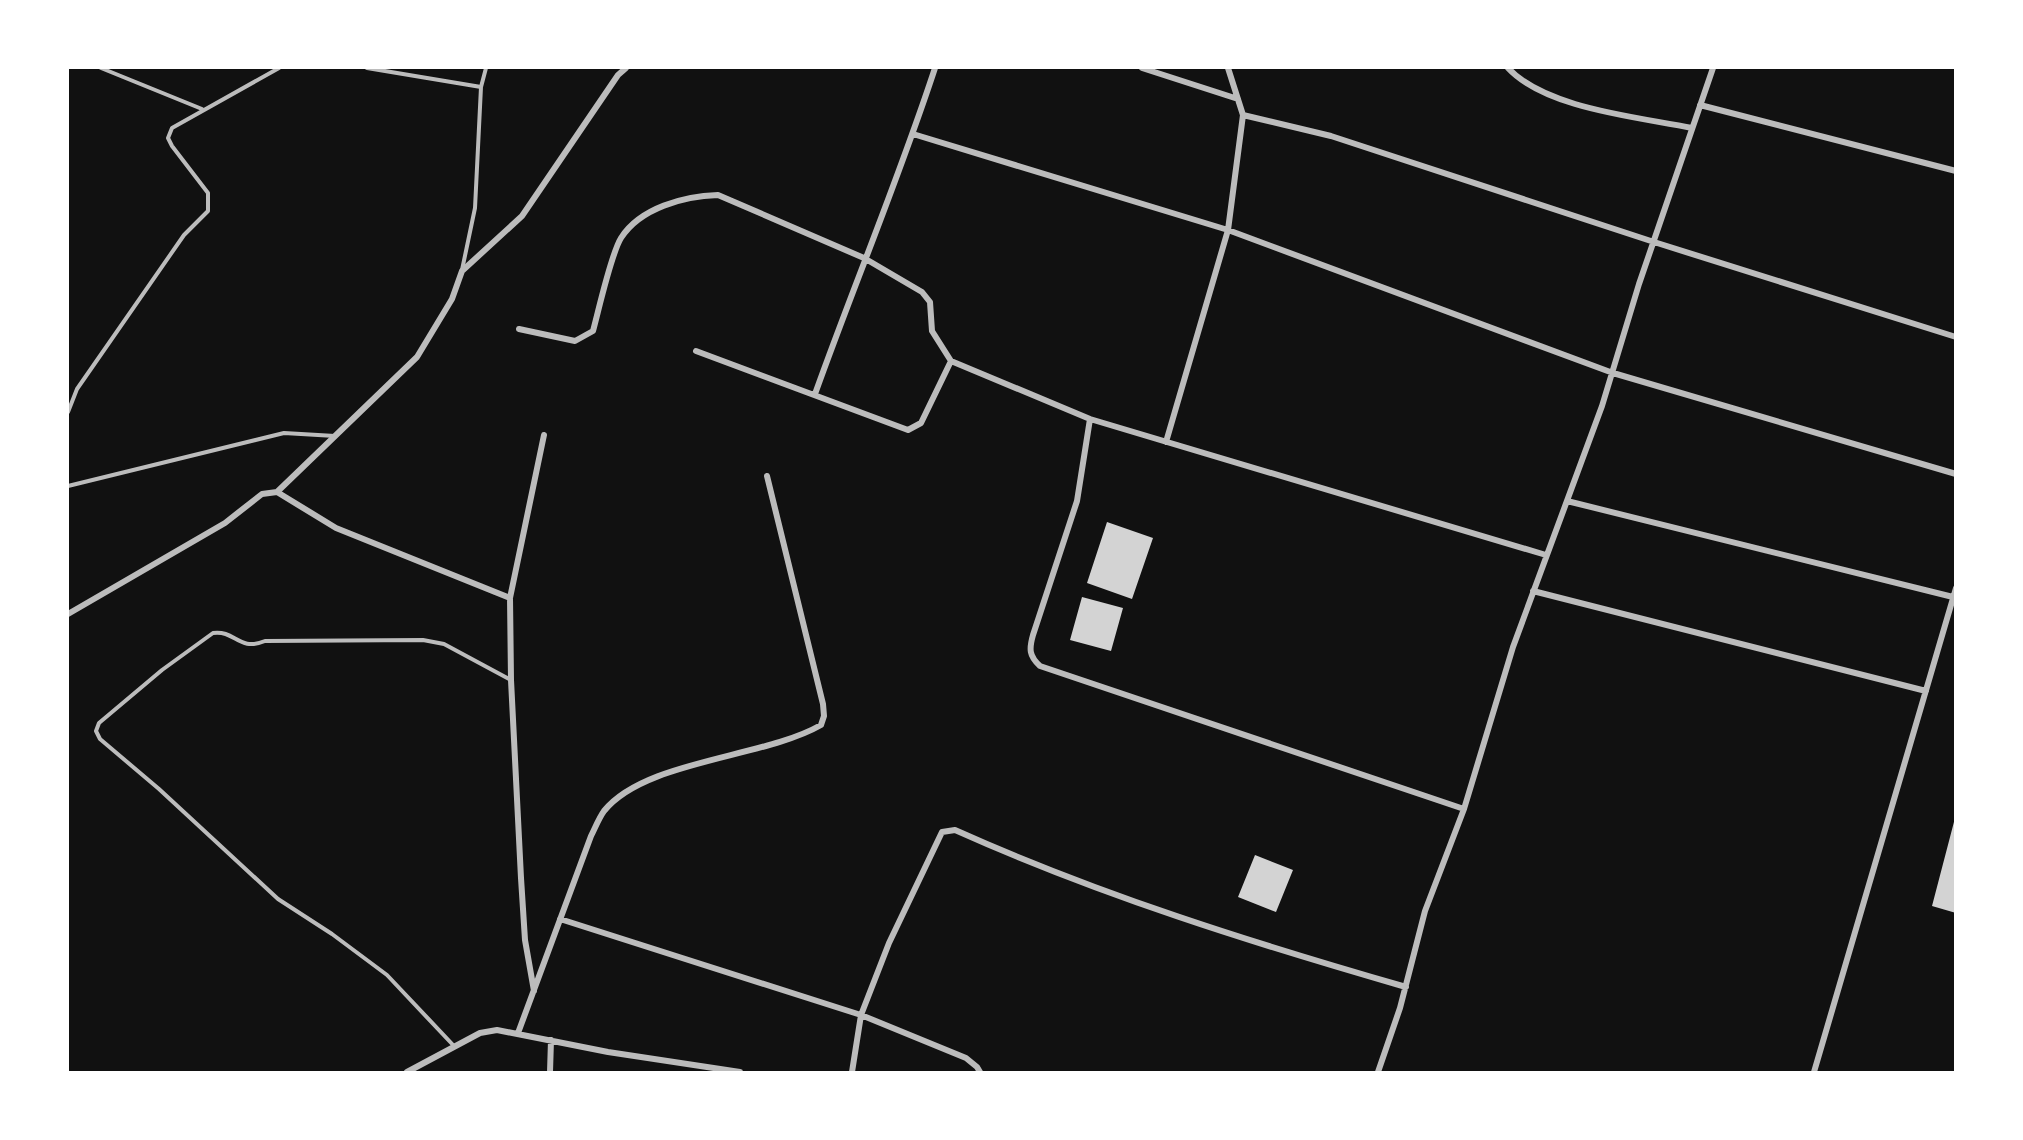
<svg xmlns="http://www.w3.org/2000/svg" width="2023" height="1140" font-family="'PT Sans',sans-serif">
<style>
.building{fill:#d3d3d3}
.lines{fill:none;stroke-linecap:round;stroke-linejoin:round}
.service{stroke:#bcbcbc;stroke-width:4}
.minor{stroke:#bcbcbc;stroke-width:6}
</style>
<rect width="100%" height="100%" fill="#111"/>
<path class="building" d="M1107,522l46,16 -21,61 -45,-16z
M1082,597l41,11 -12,43 -41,-11z
M1955,818h1v95l-24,-7z
M1255,855l38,15 -17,42 -38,-15z"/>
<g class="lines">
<path class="service" d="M101,68l101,41
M367,68l114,19
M462,270l13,-62 6,-121 5,-19
M68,412l9,-23 107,-154 24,-24v-18l-36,-47 -4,-8 4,-10 107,-60
M68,486l216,-53 51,3
M454,1046l-67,-71 -55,-41 -54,-35 -119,-110 -59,-50 -4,-8 3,-8 63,-53 51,-37c23,-3 25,19 52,8l158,-1 21,4 67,36"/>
<path class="minor" d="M1142,68l96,31
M1508,68c38,41 131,49 184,60
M1700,105l256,66
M1243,115l88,21 323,106 302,95
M913,134l315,96 385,143 343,101
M519,329l56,12 18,-10c6,-22 18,-77 28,-93 19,-30 63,-42 97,-43l146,63 58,34 8,10 2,29 19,30 139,58 456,136
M696,351l212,79 13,-7 30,-62
M815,394c39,-109 84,-216 120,-326
M1090,419l-13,82 -44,134c-4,14 -4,21 7,31l424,143
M1166,442l62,-212 15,-115 -15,-47
M277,492l59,36 174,70
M1567,501l386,96
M1533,591l393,100
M68,614l157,-91 37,-29 15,-2 140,-135 35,-58 10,-28 60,-55 96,-141 8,-7
M560,919l301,96 105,43 11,9 3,5
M534,991l-9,-51 -4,-62 -10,-198 -1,-82 34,-163
M518,1033l73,-197c4,-8 8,-18 13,-25 41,-51 160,-53 217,-86l3,-9 -1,-12 -56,-228
M407,1072l73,-39 17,-3 111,22 132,20
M550,1072l1,-32
M852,1072l9,-57 28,-72 53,-111 13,-2c145,65 298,113 451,157
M1378,1072l22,-64 25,-97 39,-102 49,-162 89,-241 37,-122 74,-216
M1814,1072l142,-484"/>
</g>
<rect width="2023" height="1140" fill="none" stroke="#ffffff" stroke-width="138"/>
</svg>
